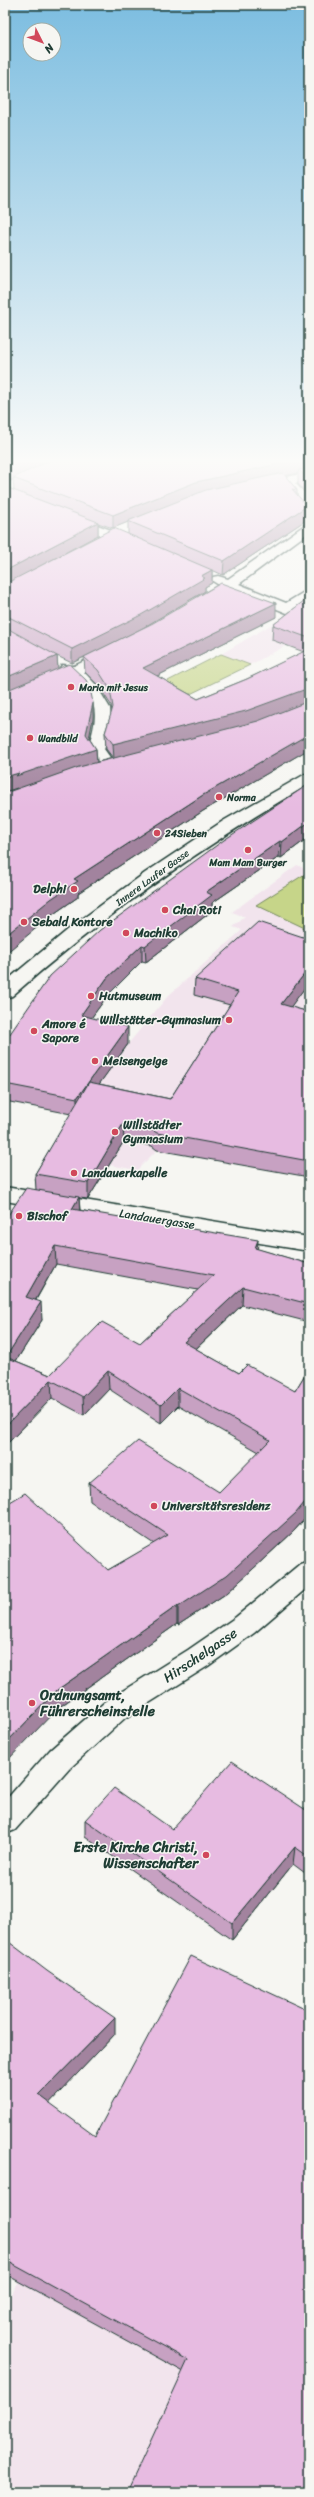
<svg xmlns="http://www.w3.org/2000/svg" width="314" height="2497" font-family="Sriracha,sans-serif">
<style>
.built{fill:#f2e4ed}
.green{fill:#c6d589;stroke:#72895e}
.lines{fill:none;stroke-linecap:round;stroke-linejoin:round}
.minor-casing{stroke:#1f3d34;stroke-width:3}
.minor{fill:#f6f6f2;fill-rule:evenodd}
.wall{fill:#c7a1c2;stroke:#1f3d34;fill-rule:evenodd}
.shaded-wall{fill:#a2839e;stroke:#1f3d34}
.building{fill:#e7bbe1;stroke:#1f3d34;fill-rule:evenodd}
.poi-dot{fill:#d1495b;stroke:#f6f6f2;stroke-width:1.5}
.labels{text-anchor:middle;stroke-width:3;stroke-linejoin:round;paint-order:stroke}
.far-poi-label{font-size:10px;font-weight:bold;fill:#1f3d34;stroke:#f6f6f2;text-anchor:start}
.far-street-label{font-size:10px;fill:#1f3d34;stroke:#f6f6f2}
.poi-label{font-size:12px;font-weight:bold;fill:#1f3d34;stroke:#f6f6f2;text-anchor:start}
.street-label{font-size:12px;fill:#1f3d34;stroke:#f6f6f2}
.near-street-label{font-size:14px;fill:#1f3d34;stroke:#f6f6f2}
.near-poi-label{font-size:14px;font-weight:bold;fill:#1f3d34;stroke:#f6f6f2;text-anchor:start}
</style>
<rect width="100%" height="100%" fill="#f6f6f2"/>
<filter id="ink" filterUnits="userSpaceOnUse"><feTurbulence type="fractalNoise" baseFrequency=".025" numOctaves="2"/><feDisplacementMap in="SourceGraphic" scale="8" xChannelSelector="R" yChannelSelector="G"/><feConvolveMatrix kernelMatrix="1 2 1 2 8 2 1 2 1" color-interpolation-filters="sRGB"/></filter>
<g filter="url(#ink)">
<path class="built" d="M281,619l28,14 -59,32 -29,-11z
M297,865l10,5 2,-2v309l-152,-27 -20,20 -28,-5 -19,-67 38,-54 40,-48 74,-66 -9,-3 12,-10 -13,-5z
M161,2016l148,476h-304v-185z"/>
<path class="green" d="M221,654l29,11 -66,32 -28,-10z
M305,874l4,2v54l-53,-25z"/>
<g class="lines">
<g class="minor-casing">
<path id="minor" d="M61,459h17l-73,34v-9z
M309,472v8l-14,3 14,15v12l-5,-1 -21,-23 -22,5 -6,-4 2,-3z
M70,515l68,25 2,3 -2,3h-10l-63,-24 -2,-3z
M309,522v10l-70,52 47,19 23,-14v11l-22,13 -57,-23 -23,14h-10l-2,-3 2,-3 22,-13 -8,-5 2,-3 5,-1 10,3z
M112,648l5,1 2,3 -2,3 -33,17 12,13 14,23 1,16 -7,25 13,18 -8,5 -6,-2 -15,-21c9,-32 14,-48 -16,-71l-67,27v-10l57,-24 -2,-3 2,-3 12,1z
M309,772v12c-106,62 -205,131 -297,212l-7,2v-16l65,-54 75,-55 78,-52z
M5,1187l304,50v14l-304,-50z
M309,1561v25l-55,47 -46,33 -83,52 -55,50 -55,62 -10,4v-33l45,-51 55,-48 83,-52 48,-33 64,-53z"/>
</g>
<use href="#minor" class="minor"/>
</g>
<path class="wall" d="M5,459h304v37l-11,-12v-11l-13,3 12,14v5l9,25 -83,55 -11,-5v13l-7,4v4l-60,35 131,-9 -119,59 41,23 49,-20 57,-27 -32,-12 1,-15 36,-28v152l-106,62 -125,82v4l-26,18 -35,-127 -12,4v-305l9,3 -1,-11 -8,4zM128,522v12l-73,25 43,-24v-12l15,5zM105,647l-21,10 1,15 13,13 13,20 1,7 -7,21 1,16 7,9 -16,4 -1,-13 -7,-11 4,-20v-15l-35,-34 -1,-13 15,7z
M309,784v53l-28,21 -2,-1 -67,46v8l-66,51 -4,-1 -34,34 -17,23 37,26 -29,40 71,15 60,-94 -36,-10 1,-16 114,3 -19,25 19,5v165l-152,-27 -5,-4 -28,-5 -36,58 -9,-1 1,12 177,39 52,15v58l-67,-17 -46,44 43,24 56,18 14,-23v146l-15,17 -67,62 -49,32 -1,-1 -119,84 50,-138 46,-26 -64,-43 -1,-18 130,9 40,-40 -81,-46 -17,17 -52,-34 -25,26 -32,-17 -46,47h-1v-225l31,-30 -1,-16 36,-60 -66,-13v-60zM56,1264l142,26 -58,53 -90,32 -34,-14 26,-41 -6,-20z
M309,1812v64l-16,-12 -61,76 -147,-103v-17l87,9z
M5,1939l110,95 -66,69 260,389 -127,-121 -177,-97z"/>
<path class="shaded-wall" d="M28,459h28l-43,19v1l-8,4v-13z
M301,459h8v10l-10,1 -1,3 -102,22 -68,26v1l-15,6v-13l83,-33z
M307,506l-1,14 -83,55 1,-14z
M98,522v13l-93,50v-14z
M212,570v13l-7,4v4l-64,38 -69,34v-14z
M276,603v14l-133,66v-15z
M57,656l1,14 -53,22v-14z
M309,688l-1,15 -62,24 -132,32 -1,-15z
M93,703v15l-6,31 -1,-15z
M309,734v15l-106,62 -125,82v4l-26,18 -47,39v-18l69,-57 129,-84z
M96,749l1,15 -80,27v-3l-12,4v-15z
M309,822v15l-28,21 1,-16z
M280,841l-1,16 -67,46v8l-66,51 -1,-16 61,-54z
M142,945v16l-34,34 -27,37v-17l26,-37z
M309,968v14l-28,38v-16z
M128,1027v17l-51,71v-17z
M123,1124l1,17 -36,58v-16z
M79,1197l1,18 -8,-6z
M258,1240l-1,18 -2,-10z
M55,1246l1,18 -29,51 -1,-18z
M243,1287l-1,18 -58,55v-18z
M41,1302l1,18 -35,55 -1,-18z
M108,1371l1,18 -25,26 -1,-18z
M51,1380l1,18 -46,47 -1,-18z
M178,1388v18l-17,17v-18z
M309,1497v17l-15,17 -67,62 -49,32v-18z
M177,1606v18l-119,84 -53,55v-19l52,-54z
M295,1847l-2,17 -61,76v-17z
M115,2018v16l-74,78 -2,-17z"/>
<path class="building" d="M5,459h23l-23,11z
M53,459h248l-105,23 -83,33 -100,-37z
M309,468v13l-10,-11z
M283,473l14,17 -5,-1 15,17 -83,55 -96,-40 78,-31z
M5,487l93,35 -93,49z
M114,528l98,42 -11,6 4,2 -64,37 -69,34 -67,-34v-31z
M221,583l55,20 -133,65 55,31 49,-20 62,-30v39l-63,23 -133,33 -8,-11 8,-26 -3,-18 -12,-19 -14,-13 69,-34z
M309,597v41l-36,-13z
M5,627l52,29 -52,22z
M69,664l17,16 4,8 3,15 -7,31 10,15 -80,27 3,-3 -14,4v-86z
M309,701v33l-106,61 -129,84 4,2 -27,18 -46,37v-143l74,-26 179,-46z
M309,784v38l-27,20 -2,-1 -74,51 6,3 -67,51 -3,-1 -35,33 -26,37 47,12 -51,71 -72,-14v-43l45,-65 50,-46 124,-90z
M258,922l51,17v29l-28,36 28,8v149l-152,-28 -5,-3 -29,-6 -35,59 -53,-9 54,-92 81,17 68,-107 -43,-13z
M26,1188l53,9 -7,12 186,31 -3,8 54,16v40l-66,-17 -59,55 55,31 8,-8 48,26 14,-23v129l-13,16 -69,62 -49,32 -1,-1 -120,84 -52,54v-239l20,-12 83,77 60,-35 -79,-52 49,-42 81,51 51,-52 -92,-52 -17,17 -53,-34 -25,26 -32,-17 -46,47v-207zM55,1246l114,21 45,8 -74,68 -38,-21 -52,53 -44,-18 35,-55 -15,-5z
M232,1761l77,51v45l-14,-10 -63,76 -147,-103 29,-32 58,41z
M5,1939l42,32 68,47 -76,77 56,41 96,-180 118,55v481h-182l61,-132 -183,-100z"/>
</g>
<linearGradient id="sky" x2="0" y2="1"><stop stop-color="#7cbde0"/><stop offset="0.57" stop-color="#fbfbf9"/><stop offset="1" stop-color="#fbfbf9" stop-opacity="0"/></linearGradient>
<rect width="314" height="809" fill="url(#sky)"/>
<g class="poi-dot">
<circle cx="71" cy="687" r="4"/>
<circle cx="30" cy="738" r="4"/>
<circle cx="219" cy="797" r="4"/>
<circle cx="157" cy="833" r="4"/>
<circle cx="248" cy="850" r="4"/>
<circle cx="74" cy="889" r="4"/>
<circle cx="165" cy="910" r="4"/>
<circle cx="24" cy="922" r="4"/>
<circle cx="126" cy="933" r="4"/>
<circle cx="91" cy="996" r="4"/>
<circle cx="229" cy="1020" r="4"/>
<circle cx="34" cy="1031" r="4"/>
<circle cx="95" cy="1061" r="4"/>
<circle cx="115" cy="1132" r="4"/>
<circle cx="74" cy="1173" r="4"/>
<circle cx="19" cy="1216" r="4"/>
<circle cx="154" cy="1506" r="4"/>
<circle cx="32" cy="1703" r="4"/>
<circle cx="206" cy="1855" r="4"/>
</g>
<g class="labels">
<g class="far-poi-label">
<text x="79" y="691">Maria mit Jesus</text>
<text x="38" y="742">Wandbild</text>
<text x="227" y="801">Norma</text>
<text x="165" y="837">24Sieben</text>
<text x="248" y="866" text-anchor="middle">Mam Mam Burger</text>
</g>
<g class="far-street-label">
<text transform="translate(152 877) rotate(-36)" y="4">Innere Laufer Gasse</text>
</g>
<g class="poi-label">
<text x="66" y="893" text-anchor="end">Delphi</text>
<text x="173" y="914">Chai Roti</text>
<text x="32" y="926">Sebald Kontore</text>
<text x="134" y="937">Machiko</text>
<text x="99" y="1000">Hutmuseum</text>
<text x="221" y="1024" text-anchor="end">Willstätter-Gymnasium</text>
<text x="42" y="1028">Amore é<tspan x="42" dy="14">Sapore</tspan></text>
<text x="103" y="1065">Meisengeige</text>
<text x="123" y="1129">Willstädter<tspan x="123" dy="14">Gymnasium</tspan></text>
<text x="82" y="1177">Landauerkapelle</text>
<text x="27" y="1220">Bischof</text>
<text x="162" y="1510">Universitätsresidenz</text>
</g>
<g class="street-label">
<text transform="translate(157 1219) rotate(9)" y="4">Landauergasse</text>
</g>
<g class="near-street-label">
<text transform="translate(200 1655) rotate(-34)" y="5">Hirschelgasse</text>
</g>
<g class="near-poi-label">
<text x="40" y="1700">Ordnungsamt,<tspan x="40" dy="16">Führerscheinstelle</tspan></text>
<text x="198" y="1852" text-anchor="end">Erste Kirche Christi,<tspan x="198" dy="16">Wissenschafter</tspan></text>
</g>
</g>
<rect width="314" height="2497" fill="none" stroke="#f6f6f2" stroke-width="20"/>
<rect x="10" y="10" width="294" height="2477" fill="none" stroke="#1f3d34" stroke-width="1.5" filter="url(#ink)"/>
<g transform="translate(42 42) rotate(132)"><circle r="19" fill="#f6f6f2" stroke="#a0aca6"/>
<path d="M0-3L7 15L0 10L-7 15Z" fill="#d1495b"/>
<text y="-6" font-size="11" font-weight="bold" text-anchor="middle" fill="#1f3d34">N</text>
</g>
</svg>
